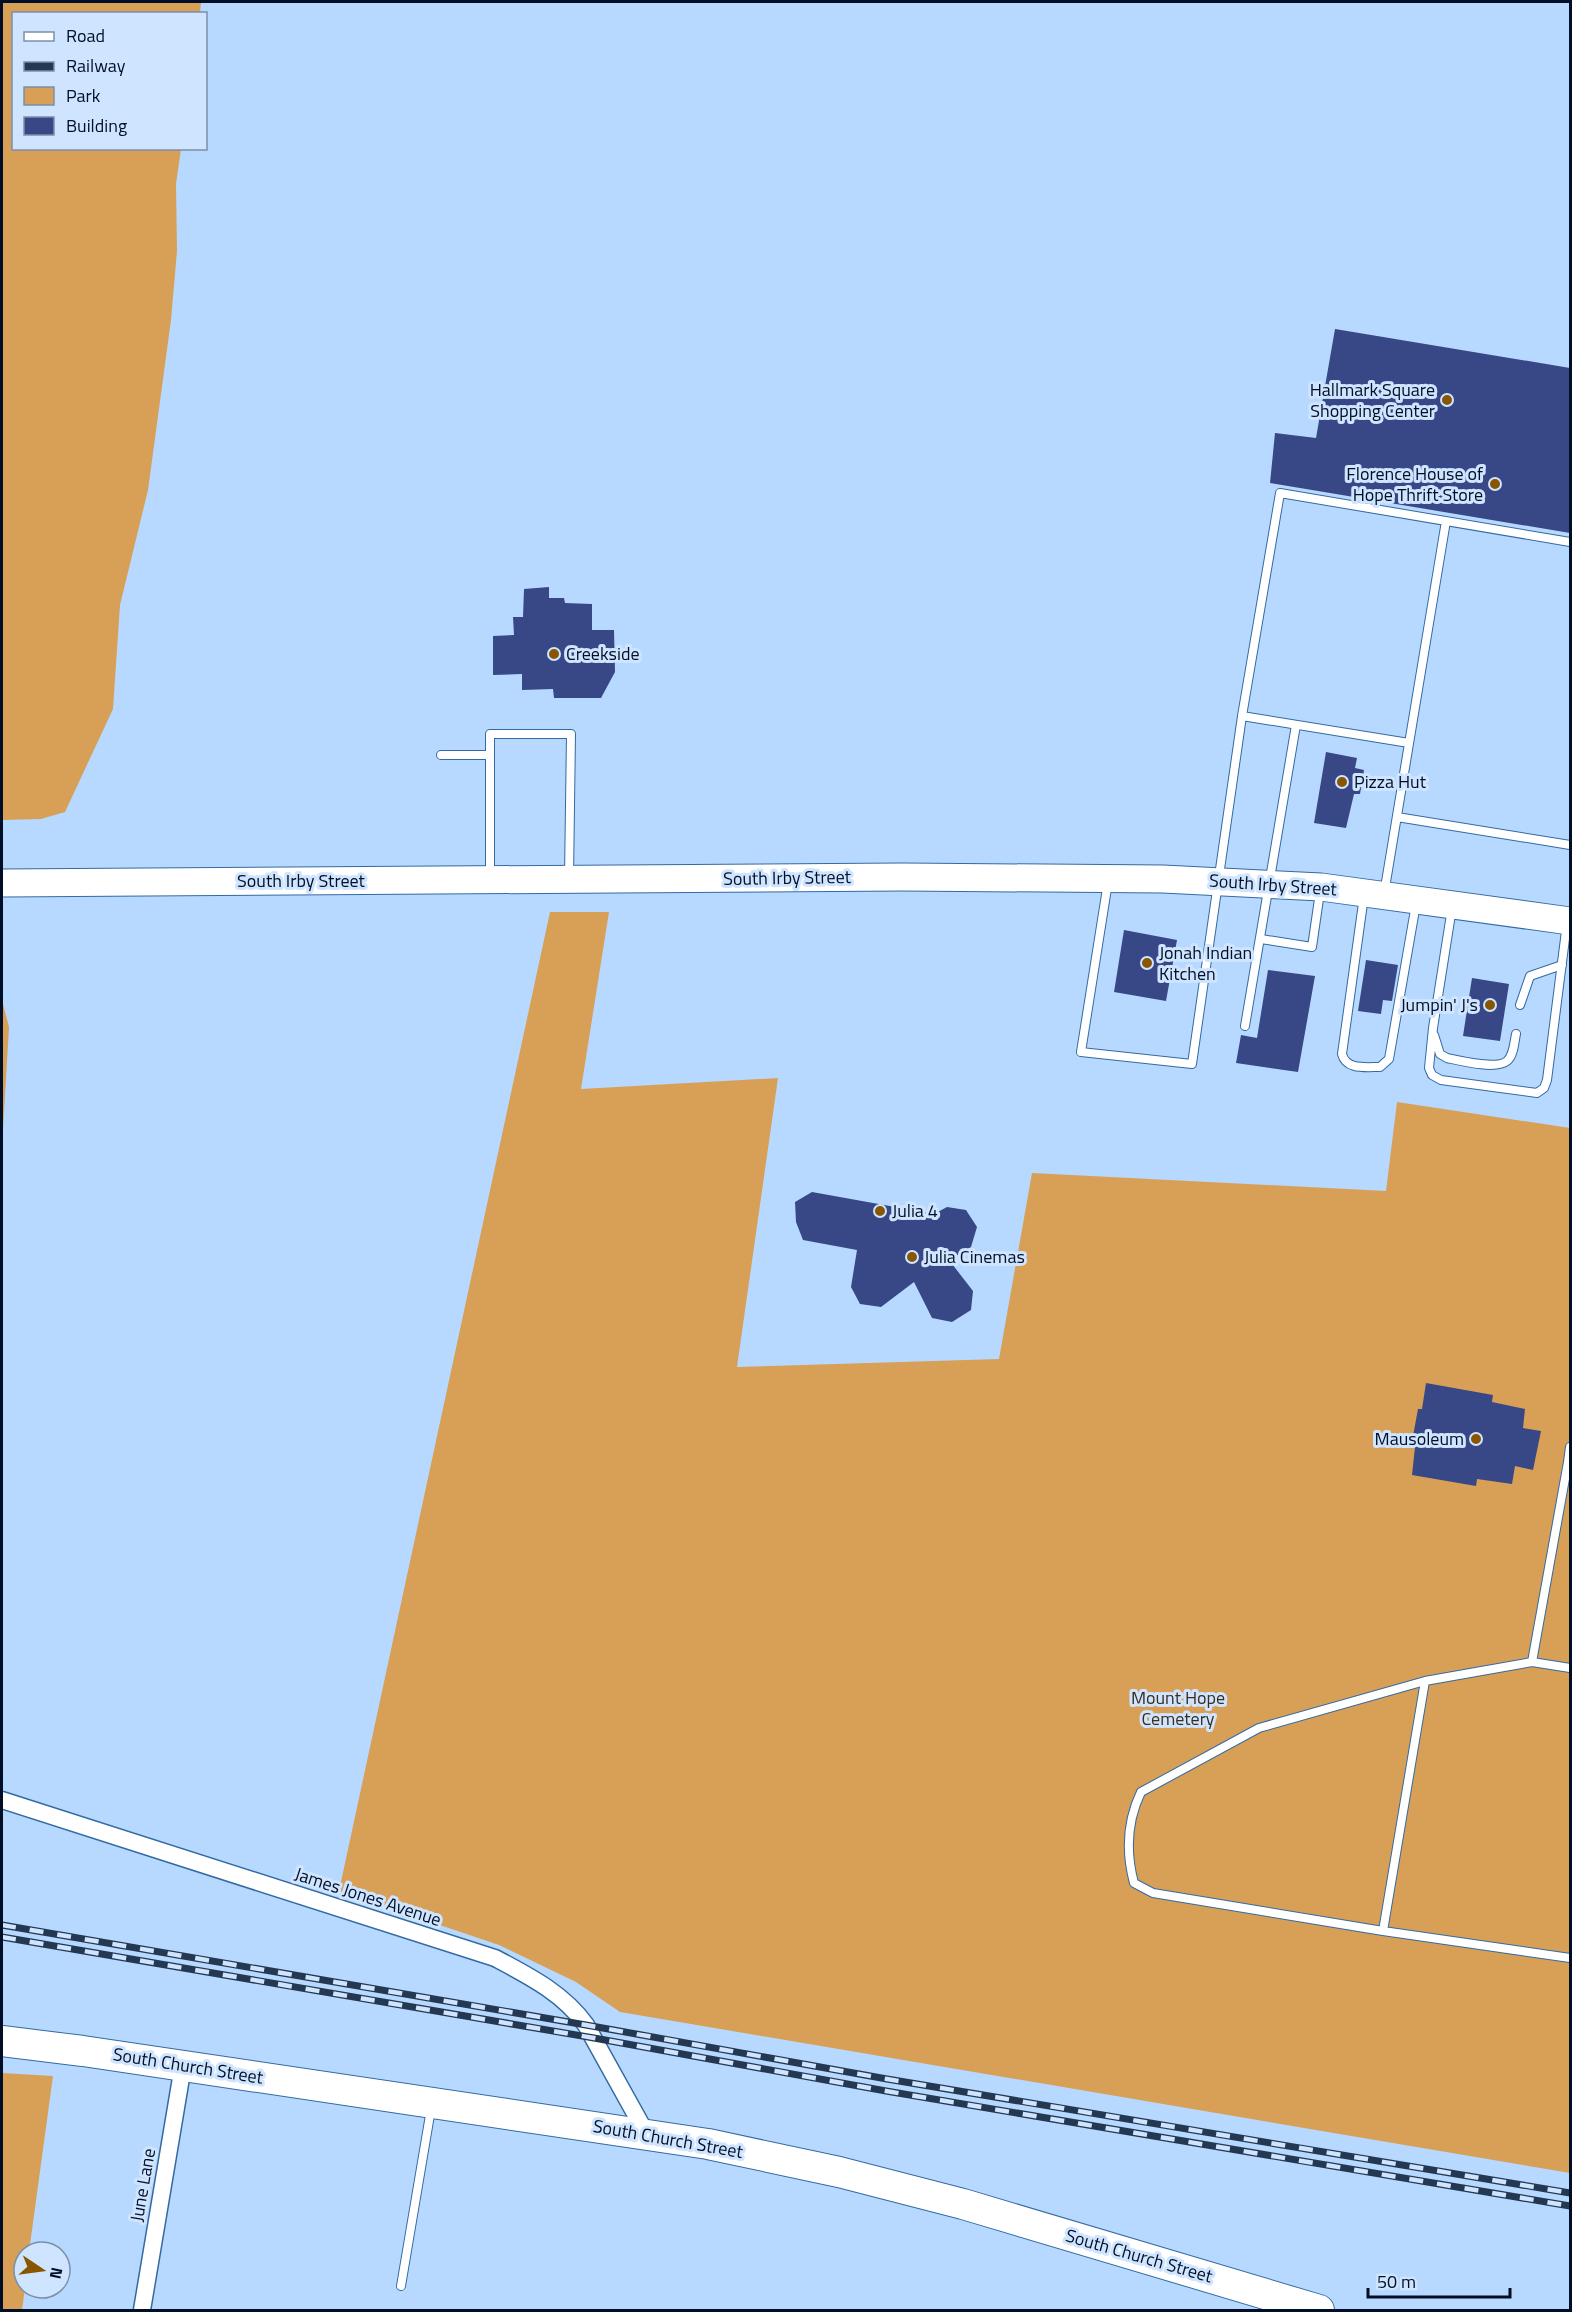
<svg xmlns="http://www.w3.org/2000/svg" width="1572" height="2312" font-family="'Titillium Web',sans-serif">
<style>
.green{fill:#d89f57}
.building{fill:#384786}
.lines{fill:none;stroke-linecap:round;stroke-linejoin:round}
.lane-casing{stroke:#336aa1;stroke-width:10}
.street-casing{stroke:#336aa1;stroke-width:19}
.primary-casing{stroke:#336aa1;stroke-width:29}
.highway-casing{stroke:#336aa1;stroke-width:32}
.lane{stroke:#fff;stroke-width:8}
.street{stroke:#fff;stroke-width:16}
.primary{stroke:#fff;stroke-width:27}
.highway{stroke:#fff;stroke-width:30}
.rail-casing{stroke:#253851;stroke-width:7}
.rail{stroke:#cfe5ff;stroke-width:4.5;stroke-dasharray:14;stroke-linecap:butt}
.poi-dot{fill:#885600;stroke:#cfe5ff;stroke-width:2}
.labels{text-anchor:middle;stroke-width:6;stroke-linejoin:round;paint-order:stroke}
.poi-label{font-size:18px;fill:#000f25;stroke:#cfe5ff;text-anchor:start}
.street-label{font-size:18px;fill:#000f25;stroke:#cfe5ff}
.park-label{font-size:18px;fill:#3c2d1b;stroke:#cfe5ff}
</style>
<rect width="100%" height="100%" fill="#b7d9ff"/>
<path class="green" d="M2,2h199l-1,11 -186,1v134l167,1 -5,35 1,67 -6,69 -23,170 -28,115 -7,104 -48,103 -24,7 -39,1z
M550,912h59l-28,177 197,-11 -41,289 262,-8 33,-186 354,18 11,-89 173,26v1045l-950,-161 -44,-30 -77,-37 -160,-54z
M2,1000l7,27 -7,119z
M2,2073l51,3 -24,176h-5l1,36 -3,22h-20z"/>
<path class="building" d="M1335,329l235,39v165l-300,-50 5,-50 41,5z
M549,587v11h15l1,5 27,1v26h22l1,42 -14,26h-47l-1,-9 -31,1v-16l-29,1v-39l21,-1 -1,-18h10l1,-28z
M1326,752l31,6 -2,10 9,2 -4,24h-6l-8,34 -32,-5z
M1124,930l53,10 -11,61 -52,-9z
M1366,960l32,5 -6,36 -9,-1 -2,14 -23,-3z
M1268,970l47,6 -17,96 -62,-9 5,-28 16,3z
M1472,978l37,6 -9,57 -37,-5z
M812,1192l122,22 13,-7 19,3 11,17 -6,20 -22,13 24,31 -2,19 -19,12 -20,-4 -18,-36 -33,25 -21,-3 -9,-17 6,-37 -54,-10 -7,-18 -1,-20z
M1426,1383l67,12 -1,7 33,7 -2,19 18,3 -8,39 -18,-4 -3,18 -35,-5 -1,7 -64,-11 3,-28h-4l7,-38h4z"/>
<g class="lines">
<g class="lane-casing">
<path id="lane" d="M1242,716l167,27
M441,755h49
M1397,817l173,28
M490,876v-142h81l-2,143
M1108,882l-27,170 111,12 50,-348 38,-223 290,49
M1384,894l62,-373
M1364,896l-22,158c4,16 23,13 38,13l9,-8 27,-155
M1452,908l-19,120 -4,40 3,7 9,5 96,13 7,-5 3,-8 20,-157
M1261,939l51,8 8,-55
M1520,1005l10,-29 32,-11
M1245,1026l51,-301
M1434,1035l6,19 7,4c14,3 49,12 60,3 7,-6 7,-18 9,-27
M1568,1462l2,-15
M1570,1463l-2,-1 -36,200 -107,19 -42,250 187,27
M1532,1662l38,6
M1383,1931l-230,-38 -19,-10c-8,-30 -7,-62 7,-91l118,-64 166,-47
M401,2286l30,-177"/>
</g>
<g class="street-casing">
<path id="street" d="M2,1800l493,158c34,18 68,35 91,67l61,110
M142,2310l41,-244"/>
</g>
<g class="primary-casing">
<path id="primary" d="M2,883l901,-6 260,2 158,8 249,34"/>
</g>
<g class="highway-casing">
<path id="highway" d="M2,2041l81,10 625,93 131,28 124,32 356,106"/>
</g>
<use href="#lane" class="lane"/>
<use href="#street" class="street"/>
<use href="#primary" class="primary"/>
<use href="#highway" class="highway"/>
<g class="rail-casing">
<path id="rail" d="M2,1925l584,100 301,54 683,114
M2,1937l592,101 292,53 684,115"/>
</g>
<use href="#rail" class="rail"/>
</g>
<g class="poi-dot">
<circle cx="1447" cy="400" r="6"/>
<circle cx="1495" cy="484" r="6"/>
<circle cx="554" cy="654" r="6"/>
<circle cx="1342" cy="782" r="6"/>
<circle cx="1147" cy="963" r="6"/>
<circle cx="1490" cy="1005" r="6"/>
<circle cx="880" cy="1211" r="6"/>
<circle cx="912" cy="1257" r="6"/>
<circle cx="1476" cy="1439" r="6"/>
</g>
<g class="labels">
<g class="poi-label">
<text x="1435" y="396" text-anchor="end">Hallmark Square<tspan x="1435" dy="21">Shopping Center</tspan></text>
<text x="1483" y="480" text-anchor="end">Florence House of<tspan x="1483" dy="21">Hope Thrift Store</tspan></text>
<text x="566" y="660">Creekside</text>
<text x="1354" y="788">Pizza Hut</text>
<text x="1159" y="959">Jonah Indian<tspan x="1159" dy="21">Kitchen</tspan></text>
<text x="1478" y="1011" text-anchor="end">Jumpin' J's</text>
<text x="892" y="1217">Julia 4</text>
<text x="924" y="1263">Julia Cinemas</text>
<text x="1464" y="1445" text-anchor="end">Mausoleum</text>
</g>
<g class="street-label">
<text transform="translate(787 878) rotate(-1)" y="6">South Irby Street</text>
<text x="301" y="887">South Irby Street</text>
<text transform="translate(1273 885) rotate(4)" y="6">South Irby Street</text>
<text transform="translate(368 1897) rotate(18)" y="6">James Jones Avenue</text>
<text transform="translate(188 2066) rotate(9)" y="6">South Church Street</text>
<text transform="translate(668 2139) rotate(10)" y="6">South Church Street</text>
<text transform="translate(143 2185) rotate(-80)" y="6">June Lane</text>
<text transform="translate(1139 2256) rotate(16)" y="6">South Church Street</text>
</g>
<g class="park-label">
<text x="1178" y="1704">Mount Hope<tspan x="1178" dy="21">Cemetery</tspan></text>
</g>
</g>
<rect width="1572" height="2312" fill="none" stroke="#000f25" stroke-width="6"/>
<rect x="12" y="12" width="195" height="138" fill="#cfe5ff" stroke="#7c8fa8" stroke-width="1.5"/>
<rect x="24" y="32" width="30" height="9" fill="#ffffff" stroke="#7c8fa8" stroke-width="1.5"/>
<text x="66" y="42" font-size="18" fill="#000f25">Road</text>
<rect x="24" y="62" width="30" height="9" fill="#253851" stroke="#7c8fa8" stroke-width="1.5"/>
<text x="66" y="72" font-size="18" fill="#000f25">Railway</text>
<rect x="24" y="87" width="30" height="18" fill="#d89f57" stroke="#7c8fa8" stroke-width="1.5"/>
<text x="66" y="102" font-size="18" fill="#000f25">Park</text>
<rect x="24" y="117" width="30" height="18" fill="#384786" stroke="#7c8fa8" stroke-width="1.5"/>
<text x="66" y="132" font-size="18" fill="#000f25">Building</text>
<g transform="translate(42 2270) rotate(103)"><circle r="28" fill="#cfe5ff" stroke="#7c8fa8" stroke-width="1.5"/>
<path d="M0-4.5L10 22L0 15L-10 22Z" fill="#885600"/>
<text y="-9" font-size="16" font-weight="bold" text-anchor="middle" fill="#000f25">N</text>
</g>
<path d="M1368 2288v9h142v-9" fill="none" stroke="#000f25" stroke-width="3"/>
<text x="1377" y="2288" font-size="18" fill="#000f25" stroke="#cfe5ff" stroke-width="4.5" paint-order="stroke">50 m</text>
</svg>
